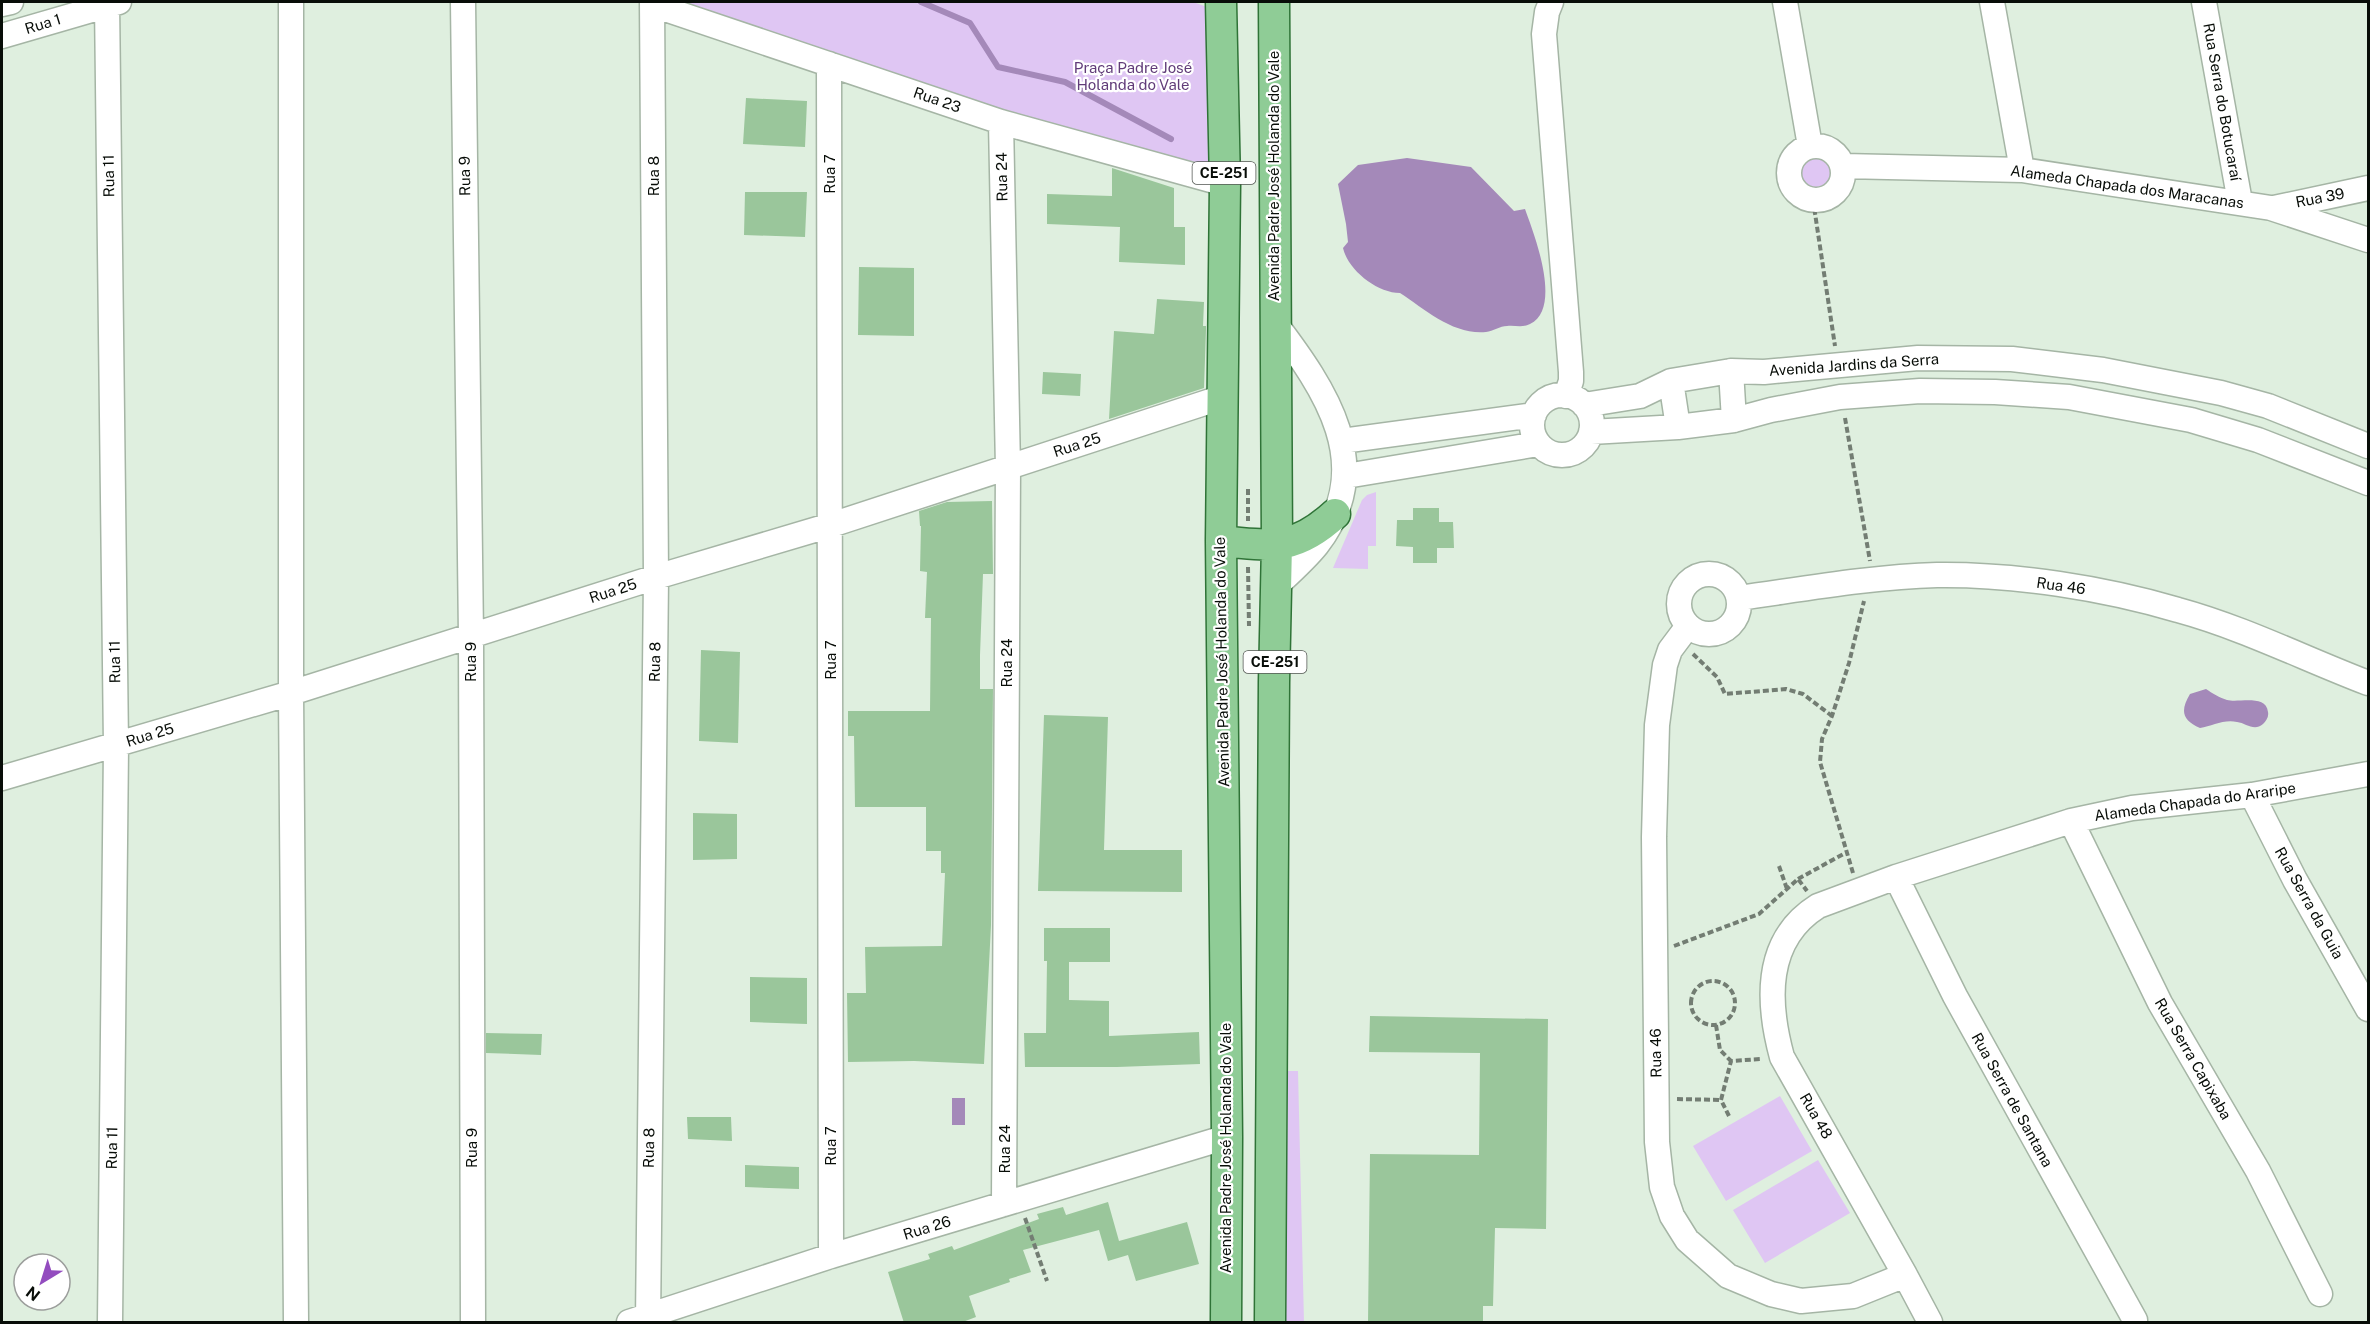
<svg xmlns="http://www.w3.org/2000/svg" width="2370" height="1324" font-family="'Public Sans',sans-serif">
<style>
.green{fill:#dfc6f3}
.water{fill:#a489b9}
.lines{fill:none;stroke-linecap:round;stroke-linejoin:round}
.stream{stroke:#a489b9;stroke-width:6}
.building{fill:#9ac69b}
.minor-casing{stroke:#a5b5a5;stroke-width:27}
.major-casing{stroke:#2f7337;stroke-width:33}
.path{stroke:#737d73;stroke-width:4;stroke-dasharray:6 3;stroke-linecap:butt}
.minor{stroke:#fff;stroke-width:24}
.major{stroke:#8fcc96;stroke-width:30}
.labels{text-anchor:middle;stroke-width:4.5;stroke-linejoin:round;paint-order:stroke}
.shield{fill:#fff;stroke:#525652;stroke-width:1.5}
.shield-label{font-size:14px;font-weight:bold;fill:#080d08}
.street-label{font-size:15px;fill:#080d08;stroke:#fff}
.park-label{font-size:15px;fill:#613c79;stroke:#fff}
</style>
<rect width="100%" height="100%" fill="#dfefdf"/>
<path class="green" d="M683,2h510l14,5 1,155 -2,6 -23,4z
M1798 173a18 18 0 1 1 36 0a18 18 0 1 1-36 0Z
M1376,492v54h-8v23l-35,-1 29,-68 5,-5z
M1288,1071h10l6,251h-19z
M1780,1096l32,55 -86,50 -33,-55z
M1818,1160l32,53 -85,50 -32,-53z"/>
<path class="water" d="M1407,158l64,9 43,44 11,-2c9,25 38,99 5,115 -8,4 -15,1 -23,2 -7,0 -14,5 -21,6 -33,3 -60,-22 -86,-39 -23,0 -52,-23 -57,-45l5,-6 -2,-18 -8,-40 20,-19z
M2206,689c6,4 14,9 21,11 12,3 39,-6 41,12 1,5 -2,9 -5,12 -9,8 -17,-1 -26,-2 -13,-3 -25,4 -37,6 -18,-8 -20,-17 -10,-34z
M952,1098h13v27h-13z"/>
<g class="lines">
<path class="stream" d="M921,2l49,21 28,44 67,15 106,57"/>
</g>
<path class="building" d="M746,98l61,3 -2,46 -62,-3z
M1112,168l62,20v39h11v38l-66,-3 1,-35 -73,-3v-30l65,2z
M745,192h62l-2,45 -61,-2z
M859,267l55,1v68l-56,-1z
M1157,299l47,3 -1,24h3v4l-2,58 -95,31 5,-88 40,3z
M1043,372l38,2 -1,22 -38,-2z
M992,501l1,73h-10l-3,81v34h13l-2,236 -7,139 -70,-3 -66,1 -1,-69h19l-1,-46 77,-1 3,-73h-4v-22h-15v-44h-71l-1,-71h-6v-25h82l1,-93h-6l2,-46 -7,-1 1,-45h-1l-1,-15 28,-9z
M1413,508h26v14h14l1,26h-17v15h-24v-16l-17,-1 1,-26h16z
M701,650l39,2 -2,91 -39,-2z
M1044,715l64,2 -4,133h78v42l-144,-1z
M693,813l44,1v45l-44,1z
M1044,928h66v34h-41v38l40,1v35l90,-4 1,32 -83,3h-92l-1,-34h22l1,-72h-3z
M750,977l57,1v46l-57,-2z
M1370,1016l178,3 -2,210 -51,-1 -2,78h-10v17h-115l2,-169 109,1 1,-102 -111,-1z
M486,1033l56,1 -1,21 -55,-2z
M687,1117h44l1,24 -44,-2z
M745,1165l54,2v22l-54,-2z
M1108,1202l11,39 68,-19 12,42 -63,17 -8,-26 -20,6 -9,-31 -76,20 8,22 -22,7 1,3 -41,14 7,21 -16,6h-56l-16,-51 42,-13 -2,-5 24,-8 2,4 85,-31 -2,-5 26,-7 3,8z"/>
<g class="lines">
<g class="minor-casing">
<path id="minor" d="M107,2l9,744 -6,576
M291,2v691l5,629
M463,2l8,634 2,686
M1551,2l-4,10 -3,22 27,338v9l-5,15
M1785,2l25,144
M1992,2l30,168
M2204,2l36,200
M2,4l9,-2
M653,5l348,117 224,62
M2,36l117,-34
M829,64l2,1192
M1001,122l7,346 -4,736
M1789 173a27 27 0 1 1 54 0a27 27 0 1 1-54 0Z
M1843,166l179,4 249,38 97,32
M2274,208l94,-20
M1275,323c50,66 103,143 42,222 -12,15 -28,29 -42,42
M1731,371l3,49
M1671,381l7,46
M1532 425a30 30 0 1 1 60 0a30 30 0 1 1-60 0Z
M1584,405l56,-9 31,-15 60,-10 33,1 154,-14 94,1 91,11 118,23 47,13 100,40
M1591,432l87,-5 56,-7 37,-10 69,-13 80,-6 75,1 74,5 122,23 67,20 110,43
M1342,441l192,-26
M1346,476l192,-32
M1679 604a30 30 0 1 1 60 0a30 30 0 1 1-60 0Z
M1739,598c65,-9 132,-21 198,-23 77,-1 167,13 241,35 66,18 127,49 190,73
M1688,626l-18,24 -5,15 -8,60 -3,112 3,305 5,45 10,29 15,24 41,36 43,18 30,7 52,-5 52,-21
M2,778l289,-85 365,-116 175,-52 392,-128
M2252,795l43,85 73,129
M2071,821l89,182 98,168 62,123
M1896,877l59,119 180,324
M629,1322l202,-66 396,-119
M648,1322l8,-745 -4,-575
M1930,1322l-25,-47 -123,-218c-15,-55 -18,-117 36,-151l78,-29 175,-56 61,-13 120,-13 116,-21"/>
</g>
<g class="major-casing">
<path id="major" d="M1221,2l4,182 -4,357 6,596 -1,185
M1221,541c51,5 74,10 114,-27
M1270,1322l4,-640 3,-138 -3,-542"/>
</g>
<path class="path" d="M1813,200l22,146
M1845,418l25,143
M1248,489v32
M1248,567l1,59
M1693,654l24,23 8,17 61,-5 17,5 29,22
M1779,866l8,23
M1853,873l-33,-111 2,-23 10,-23 17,-53 15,-62
M1798,879l49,-27
M1674,946l85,-32 39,-35 9,12
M1691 1003a22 22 0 1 1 44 0a22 22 0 1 1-44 0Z
M1716,1025l4,25 11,11
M1677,1099l44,1
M1729,1116l-8,-16 10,-39 30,-2
M1025,1218l22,63"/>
<use href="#minor" class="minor"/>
<use href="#major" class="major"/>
</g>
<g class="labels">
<g class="shield">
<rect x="1192.5" y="162" width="63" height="22" rx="4.5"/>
<rect x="1243.5" y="651" width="63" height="22" rx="4.5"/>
</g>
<g class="shield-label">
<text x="1224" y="178">CE-251</text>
<text x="1275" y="667">CE-251</text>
</g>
<g class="street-label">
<text transform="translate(43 24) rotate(-17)" y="5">Rua 1</text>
<text transform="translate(937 100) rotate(19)" y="5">Rua 23</text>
<text transform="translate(2222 102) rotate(80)" y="5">Rua Serra do Botucaraí</text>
<text transform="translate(830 174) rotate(-90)" y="5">Rua 7</text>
<text transform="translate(109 176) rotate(-91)" y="5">Rua 11</text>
<text transform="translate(465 176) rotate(-91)" y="5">Rua 9</text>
<text transform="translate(654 176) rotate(-90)" y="5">Rua 8</text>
<text transform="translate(1274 176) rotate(-90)" y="5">Avenida Padre José Holanda do Vale</text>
<text transform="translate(1002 177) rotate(-91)" y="5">Rua 24</text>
<text transform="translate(2127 187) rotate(8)" y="5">Alameda Chapada dos Maracanas</text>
<text transform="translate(2320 198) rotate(-11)" y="5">Rua 39</text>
<text transform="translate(1854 365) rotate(-4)" y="5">Avenida Jardins da Serra</text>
<text transform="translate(1077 445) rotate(-18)" y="5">Rua 25</text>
<text transform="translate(2061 586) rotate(8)" y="5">Rua 46</text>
<text transform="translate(613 591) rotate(-18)" y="5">Rua 25</text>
<text transform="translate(831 660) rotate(-90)" y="5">Rua 7</text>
<text transform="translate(115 662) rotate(-91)" y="5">Rua 11</text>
<text transform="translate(471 662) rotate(-90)" y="5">Rua 9</text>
<text transform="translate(655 662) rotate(-89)" y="5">Rua 8</text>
<text transform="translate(1222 662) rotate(-91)" y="5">Avenida Padre José Holanda do Vale</text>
<text transform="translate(1007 663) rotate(-90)" y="5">Rua 24</text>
<text transform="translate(150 735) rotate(-17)" y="5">Rua 25</text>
<text transform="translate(2195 802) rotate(-8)" y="5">Alameda Chapada do Araripe</text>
<text transform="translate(2309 903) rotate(61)" y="5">Rua Serra da Guia</text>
<text transform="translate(1656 1053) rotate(-91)" y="5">Rua 46</text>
<text transform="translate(2193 1059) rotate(60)" y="5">Rua Serra Capixaba</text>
<text transform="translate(2012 1100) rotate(61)" y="5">Rua Serra de Santana</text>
<text transform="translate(1816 1116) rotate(60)" y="5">Rua 48</text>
<text transform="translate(831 1146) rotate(-90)" y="5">Rua 7</text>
<text transform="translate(112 1148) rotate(-89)" y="5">Rua 11</text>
<text transform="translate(472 1148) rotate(-90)" y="5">Rua 9</text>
<text transform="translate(649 1148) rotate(-89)" y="5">Rua 8</text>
<text transform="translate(1226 1148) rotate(-90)" y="5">Avenida Padre José Holanda do Vale</text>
<text transform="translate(1005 1149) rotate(-90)" y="5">Rua 24</text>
<text transform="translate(927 1228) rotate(-17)" y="5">Rua 26</text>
</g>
<g class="park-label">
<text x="1133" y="73">Praça Padre José<tspan x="1133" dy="17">Holanda do Vale</tspan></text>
</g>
</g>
<rect width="2370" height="1324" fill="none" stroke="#080d08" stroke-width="6"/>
<g transform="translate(42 1282) rotate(218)"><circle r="28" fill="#ffffff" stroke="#9c9e9c" stroke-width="1.5"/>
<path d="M0-4.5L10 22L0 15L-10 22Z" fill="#934cbf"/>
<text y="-9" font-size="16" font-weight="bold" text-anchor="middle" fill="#080d08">N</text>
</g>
</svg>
